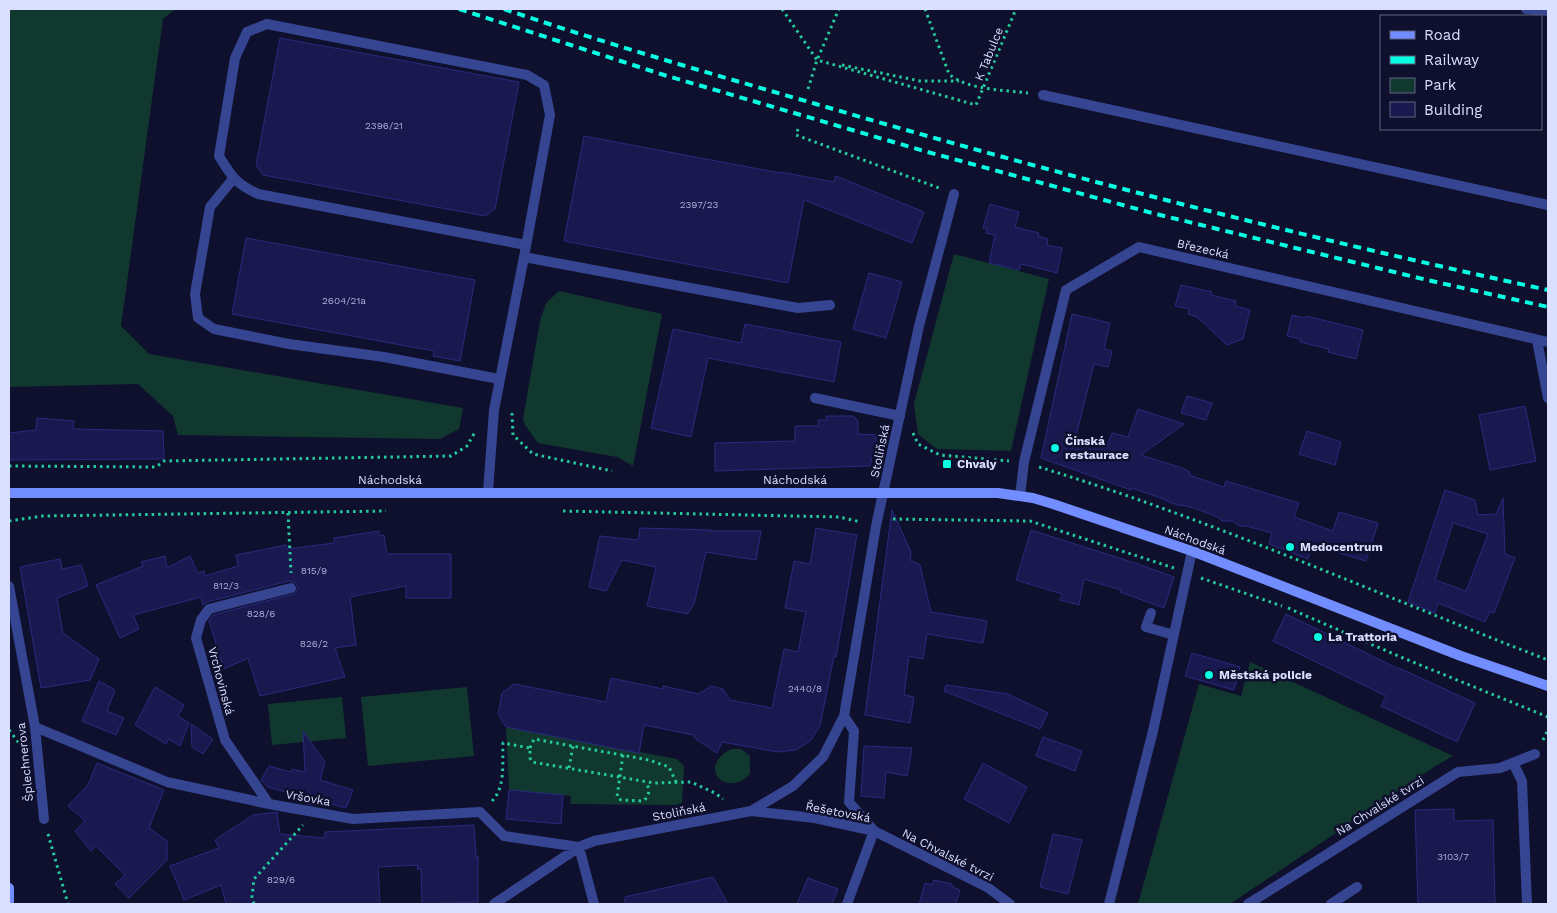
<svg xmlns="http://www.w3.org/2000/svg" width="1557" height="913" font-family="'Work Sans',sans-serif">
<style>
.green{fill:#11382e}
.building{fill:#191950;stroke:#292a7e;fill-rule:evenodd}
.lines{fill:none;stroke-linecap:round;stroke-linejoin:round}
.path{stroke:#24ca9c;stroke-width:3;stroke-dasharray:2.5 4;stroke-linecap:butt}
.lane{stroke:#354591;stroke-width:10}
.street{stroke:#354591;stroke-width:10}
.secondary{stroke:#728dff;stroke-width:10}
.rail{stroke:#07ffe3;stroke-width:4;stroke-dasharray:8 6;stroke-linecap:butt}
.poi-dot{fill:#07ffe3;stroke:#0f102d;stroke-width:2}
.labels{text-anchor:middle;stroke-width:5;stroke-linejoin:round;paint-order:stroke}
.number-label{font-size:10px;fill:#aaaed3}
.street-label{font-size:12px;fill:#dbdfff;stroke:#0f102d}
.poi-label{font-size:12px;font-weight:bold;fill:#dbdfff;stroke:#0f102d;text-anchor:start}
</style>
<rect width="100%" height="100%" fill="#0f102d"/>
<path class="green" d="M9,9h166l-12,10 -42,307 28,28 314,54 -4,21 -19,10 -262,-4 -5,-19 -35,-32 -129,3z
M954,254l95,25 -38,172 -74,-2 -19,-15 -4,-30z
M559,291l103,23 -29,152 -16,-9 -79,-14 -13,-18 -2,-6 17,-98 6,-18z
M1250,662l203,94 -19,11 -204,137h-108v-1l16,1 61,-220 42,12z
M467,687l7,69 -106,10 -7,-69z
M342,697l4,41 -74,7 -4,-41z
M506,727l171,32 7,7 -2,37 -7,2 -105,-1 1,-8 -62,-6z
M732,749h9l9,7v18c-25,26 -54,-9 -18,-25z"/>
<path class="building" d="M280,38l239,44 -24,127 -10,7 -222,-41 -7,-10z
M584,136l196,37v-1l54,10 2,-6 88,36 -12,31 -108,-43 -16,83 -224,-42z
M990,204l29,8 -4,15 24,6 -1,3 10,3 -1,6 15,3 -5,25 -36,-9 -2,6 -30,-7 6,-28 -9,-2 1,-4 -4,-1z
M246,238l229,42 -15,81 -27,-5 1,-5 -202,-37z
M869,273l33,9 -16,56 -33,-9z
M1181,285l31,7 -1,3 25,6 -1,5 15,4 -7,29 -16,6 -30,-28 -9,-3 1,-5 -14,-3z
M1072,314l38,9 -6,26 8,2 -4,16 -14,-3 -18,72 31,10 5,-13 16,4 10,-28 46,15 -43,31 41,13 8,4 -1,3 35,12 2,-6 73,22 -5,14 39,14 6,-19 39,11 -12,38 -54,-16 -4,14 -39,-15 3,-11 -26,-7h-6l-8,-5h-10l-4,-4 -24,-9 -12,-3 -1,1 -15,-5v-1l-34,-12 -1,2 -90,-32z
M1292,315l13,3 1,-2 57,14 -7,29 -28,-7 1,-3 -29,-7 1,-3 -14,-3z
M745,324l96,18 -7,40 -126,-24 -17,79 -40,-9 22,-99 68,14z
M1187,396l25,7 -6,17 -25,-7z
M1525,406l11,55 -46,9 -11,-55z
M826,416h27l5,5v13l19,1 -7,31 -155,5v-28l80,-2v-15h24l-1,-6h9z
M37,418l37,3 -1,8 90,2 1,28 -155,1v-27l27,-3z
M1307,431l34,11 -6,23 -36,-11z
M1445,490l30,10 3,15 18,-1 7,-16 2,56 10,4 -21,55 -4,-2 -5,11 -47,-19 -3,10 -27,-11zM1453,523l35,11 -22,57 -31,-11z
M892,510l19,42 -1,8 10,5 11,47 56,9 -4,22 -56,-9 -4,25 -14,-3 -5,39 10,2 -4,26 -45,-8z
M640,528l71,2 -1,1h51l-5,29 -50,-8 -12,52 -6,10 -41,-8 9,-39 -34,-7 -16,31 -17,-4 11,-51 38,4z
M816,528l41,7 -21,122 -2,-1 -14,70 -10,15 -14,9 -18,2 -56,-10 -5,11 -20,-13 -4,-5 -49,-10 -5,28 -133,-26 -8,-13 4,-21 12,-9 92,18 5,-24 52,11v-3l36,8 12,-8 12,3 7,11 42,8 12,-59 14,3 8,-40 -21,-4 9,-47 16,3z
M1031,530l107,34 36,13 -10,31 -44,-16 1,-2 -37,-11 -5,26 -19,-5 2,-6 -46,-14z
M379,531v5l5,-1 3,19h64v44h-45v-12l-56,11 6,48 -21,3 10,29 -85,19 -12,-38 -24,11 -15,-48 4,-6 80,-21 5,-5 -2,-6 -7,-2 -82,21 -4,3 -2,-8 -68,18 6,14 -19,9 -24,-53 47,-19 -2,-4 24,-6 2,12 23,-12 8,17 6,-2 1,5 33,-10 -2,-11 50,-10 1,4 47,-6v-5z
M60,559l2,10 19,-4 7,21 -31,12 6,35 36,26 -9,21 -49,8 -21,-121z
M1286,614l113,55v-1l76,35 -18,39 -76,-36 5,-10 -113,-55z
M1192,653l48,14 -6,23 -49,-14z
M99,681l16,9 -8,21 17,7 -8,17 -34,-14z
M946,685l62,9 40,19 -8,16 -96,-38z
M155,687l29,18 -6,11 11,7 -9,23 -11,-7 -3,5 -31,-19z
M191,724l22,15 -10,15 -11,-7z
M303,731l22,31 -5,18 33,10 -7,18 -31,-8 -2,5 -7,-1v-6l-38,-11 -7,-7 8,-14 22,6 1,-3 13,3z
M1043,737l39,14 -7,20 -39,-15z
M864,746l48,2 -5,28 -21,-4 -2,26 -23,-2z
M97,763l67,27 -15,38 18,13v19l-38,38 -14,-14 10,-9 -29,-29 -5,5 -16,-20 10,-10 -17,-15 20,-21z
M983,763l44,24 -18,36 -45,-24z
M509,790l54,5 -2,29 -55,-5z
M1454,809v12l39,-1 2,84h-77l-3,-94z
M277,812l3,22 45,4v-6l149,-7 2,32 2,-1v46l-56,2 -1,-35h-4l1,-4 -40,2 2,37h-154l-5,-19 -37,15 -14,-34 49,-18 -4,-8 38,-25z
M1053,834l29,6 -14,54 -28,-7z
M713,877l15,27h-103v-7z
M808,878l30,11 -6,15h-35z
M934,880l18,4v3l8,3 -4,14h-37l6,-21 7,2z"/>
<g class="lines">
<path class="path" d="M782,9l35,51 159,45 40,-96
M925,9l24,65c18,16 56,16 79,19
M842,65l78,16h39
M808,89l9,-29 22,-51
M798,129l-2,6 143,53
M512,413l1,22 20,19 79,17
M913,433l5,11 22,11 69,6
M9,466l147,1 8,-6 287,-5 16,-10 8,-14
M1039,467c174,53 340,128 509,193
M563,511l276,6 22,5
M288,513l3,60
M893,519l137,2 144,47
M9,521l34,-5 343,-5
M1201,578l81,28
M1288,608l115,50 145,59
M9,730l10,13
M1543,740l5,-10
M530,748l4,-9 115,21 20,7 7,15
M623,755l-6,42 4,3 22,1c7,-5 7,-12 3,-19
M569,768l4,-22
M492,801c14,-14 10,-39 11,-58l27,5v10l2,4 122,21 37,-1 24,11 8,6
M48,834l20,70
M254,904l-2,-7 2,-18 49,-54"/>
<path class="lane" d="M1526,9l22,2
M1043,95l505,110
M233,179l-23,28 -15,87 3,24 16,11 75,15 95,13 115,22
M815,398l85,18
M1151,613l-5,14 28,8
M1513,763l9,18 5,123
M874,831l113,56 23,17
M1109,904l44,-173 39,-180
M1248,904l210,-132 42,-4 35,-14
M1331,904l26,-17"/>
<path class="street" d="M524,257l26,-142 -6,-30 -17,-10 -260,-51 -20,8 -12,26 -16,98c13,21 16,27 39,38l268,51
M1537,340l11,58
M488,492l6,-82 30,-153 274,51 32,-3
M1020,496l4,-34 42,-172 73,-43 409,95
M9,586l26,141 9,92
M844,716l10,15 -5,71 25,29
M35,727l132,55 102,22 84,15 127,-7 24,24 75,11
M269,804l-44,-64 -29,-102 5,-18 8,-11 82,-21
M751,811l64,7 59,13 -27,73
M579,847l15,57
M494,904l85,-57 15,-6 157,-30 42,-25 30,-29 21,-41 32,-190 43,-200 35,-132"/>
<path class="secondary" d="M9,493h989l35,5 20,6 139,47 269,105 87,30
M9,888v13"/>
<path class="rail" d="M459,9l205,66 260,76 228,62 275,67 121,27
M504,9c103,35 208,65 312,95 242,71 486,133 732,186"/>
</g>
<g class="poi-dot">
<circle cx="1055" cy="448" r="5"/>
<rect x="942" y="459" width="10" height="10" rx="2.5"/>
<circle cx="1290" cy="547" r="5"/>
<circle cx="1318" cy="637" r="5"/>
<circle cx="1209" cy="675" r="5"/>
</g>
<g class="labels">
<g class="number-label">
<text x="384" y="129">2396/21</text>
<text x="699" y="208">2397/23</text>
<text x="344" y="304">2604/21a</text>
<text x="314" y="574">815/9</text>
<text x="226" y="589">812/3</text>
<text x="261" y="617">828/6</text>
<text x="314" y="647">826/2</text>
<text x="805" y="692">2440/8</text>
<text x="1453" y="860">3103/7</text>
<text x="281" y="883">829/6</text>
</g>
<g class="street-label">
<text transform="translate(989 54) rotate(-68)" y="4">K Tabulce</text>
<text transform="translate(1203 249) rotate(13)" y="4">Březecká</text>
<text transform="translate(880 451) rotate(-78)" y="4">Stoliňská</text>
<text x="390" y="484">Náchodská</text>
<text x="795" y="484">Náchodská</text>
<text transform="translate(1195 540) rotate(20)" y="4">Náchodská</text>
<text transform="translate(221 681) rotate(75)" y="4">Vrchovinská</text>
<text transform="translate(25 762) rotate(-96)" y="4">Šplechnerova</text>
<text transform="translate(308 798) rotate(10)" y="4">Vršovka</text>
<text transform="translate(1380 806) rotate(-32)" y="4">Na Chvalské tvrzi</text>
<text transform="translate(679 812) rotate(-11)" y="4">Stoliňská</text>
<text transform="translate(838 812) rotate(11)" y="4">Řešetovská</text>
<text transform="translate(948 855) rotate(27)" y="4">Na Chvalské tvrzi</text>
</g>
<g class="poi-label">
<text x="1065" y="445">Čínská<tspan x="1065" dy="14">restaurace</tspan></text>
<text x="957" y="468">Chvaly</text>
<text x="1300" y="551">Medocentrum</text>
<text x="1328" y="641">La Trattoria</text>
<text x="1219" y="679">Městská policie</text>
</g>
</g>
<rect width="1557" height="913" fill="none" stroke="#dbdfff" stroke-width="20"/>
<rect x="1380" y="15" width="162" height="115" fill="#0f102d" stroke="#616381"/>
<rect x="1390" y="31" width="25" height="8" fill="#728dff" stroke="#616381"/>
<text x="1424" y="40" font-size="15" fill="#dbdfff">Road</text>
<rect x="1390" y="56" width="25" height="8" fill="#07ffe3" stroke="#616381"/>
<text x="1424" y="65" font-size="15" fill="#dbdfff">Railway</text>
<rect x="1390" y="78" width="25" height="15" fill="#11382e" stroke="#616381"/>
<text x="1424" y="90" font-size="15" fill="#dbdfff">Park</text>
<rect x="1390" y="102" width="25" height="15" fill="#191950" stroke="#616381"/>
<text x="1424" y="115" font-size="15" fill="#dbdfff">Building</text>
</svg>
